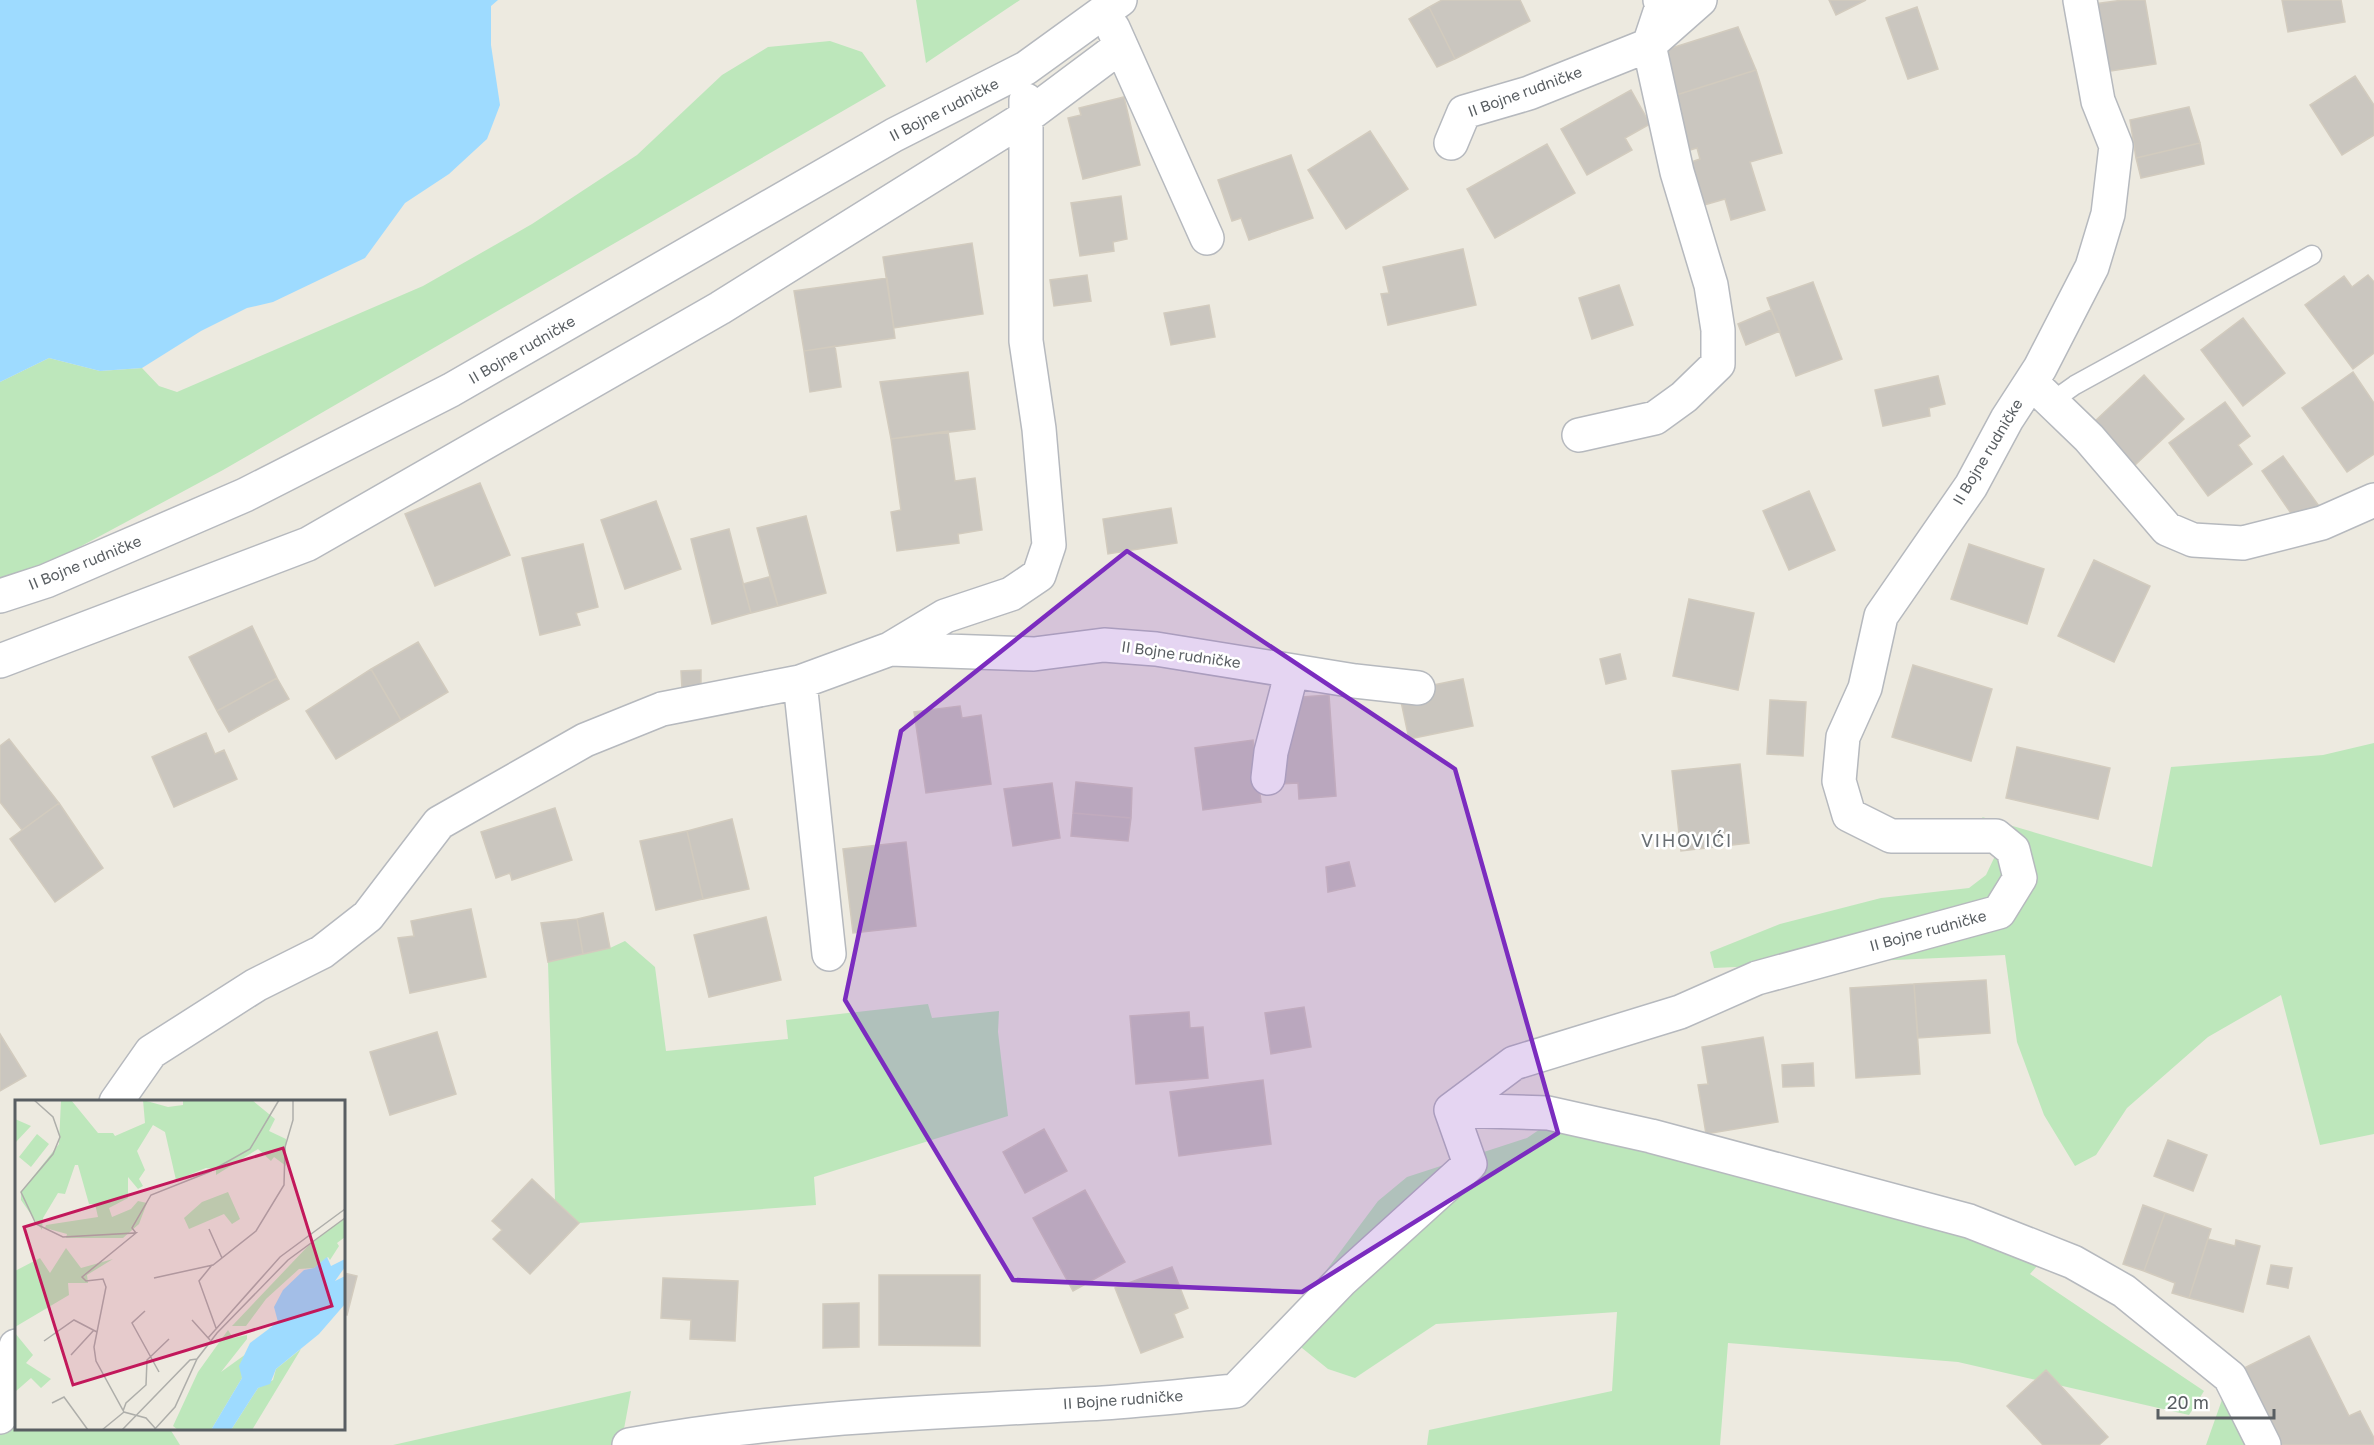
<svg xmlns="http://www.w3.org/2000/svg" width="2374" height="1445" font-family="'Golos Text',sans-serif">
<style>
.green{fill:#bde7bb}
.water{fill:#9edbff}
.building{fill:#cac6bf;stroke:#d2cbbe;stroke-width:1.5}
.lines{fill:none;stroke-linecap:round;stroke-linejoin:round}
.service-casing{stroke:#b6b9be;stroke-width:21}
.minor-casing{stroke:#b6b9be;stroke-width:36}
.tertiary-casing{stroke:#b6b9be;stroke-width:36}
.service{stroke:#fff;stroke-width:18}
.minor{stroke:#fff;stroke-width:33}
.tertiary{stroke:#fff;stroke-width:33}
.marked{fill:#7b2cbf;fill-opacity:0.2;stroke:#7b2cbf;stroke-width:4.5;stroke-linejoin:round}
.labels{text-anchor:middle;stroke-width:5;stroke-linejoin:round;paint-order:stroke}
.street-label{font-size:15px;fill:#595e62;stroke:#fff}
.quarter-label{font-size:18px;letter-spacing:1.5px;fill:#6a7074;stroke:#fff}
.inset-road{fill:none;stroke:#aeaeaa;stroke-width:1.5}
.view{fill:#c2185b;fill-opacity:0.15;stroke:#c2185b;stroke-width:3}
.inset-edge{fill:none;stroke:#595e62;stroke-width:3}
</style>
<rect width="100%" height="100%" fill="#edeae0"/>
<path class="green" d="M916,0h104l-94,63z
M830,41l32,11 24,34 -663,384 -177,95 -46,17v-200l49,-24 51,13 42,-3 17,18 18,6 246,-106 109,-62 105,-69 85,-80 46,-28z
M2374,743v391l-54,11 -39,-150 -73,42 -81,71 -31,47 -21,11 -31,-51 -27,-73 -12,-87 -291,13 -4,-16 70,-28 101,-26 88,-10 17,-13 9,-19 1,-20 -14,-19 170,50 19,-100 152,-12z
M625,941l30,26 11,84 122,-12 -2,-19 142,-16 4,14 67,-7 -1,21 10,84 -194,61 2,28 -237,18 -24,-23 -7,-238 62,-14z
M1577,1104l475,145 -22,25 174,117 -15,24 -231,-53 -230,-19 -8,102h-293l2,-15 183,-39 5,-79 -181,12 -81,54 -27,-9 -47,-38 97,-130 29,-24 120,-39z
M16,1346v82l154,1 10,16h-180v-28z
M2230,1377l32,68h-56z
M631,1391l-10,54h-228z"/>
<path class="water" d="M0,0h498l-7,6v39l9,60 -13,34 -38,35 -44,29 -40,55 -92,44 -26,6 -46,23 -59,37 -42,3 -51,-13 -49,24z"/>
<path class="building" d="M1442,0h78l10,21 -75,38 -26,-52z
M1829,0h37l-30,15z
M2123,0h22l11,64 -51,8 -11,-68z
M2282,0h59l4,22 -57,10z
M1429,7l26,52 -18,8 -28,-48z
M1917,7l21,62 -30,10 -22,-61z
M1738,27l18,43 -83,26 -11,-45z
M1756,70l26,83 -32,9 15,48 -34,10 -6,-21 -21,6 -13,-43 9,-3 -3,-11 -7,2 -17,-54z
M2355,76l19,29v30l-32,20 -32,-50z
M1631,90l19,34 -25,14 7,12 -45,25 -26,-46z
M1124,97l16,68 -57,14 -15,-61 13,-3 -2,-7z
M2189,107l11,36 -64,15 -6,-38z
M1370,131l38,58 -62,40 -38,-59z
M2200,143l4,21 -63,14 -5,-20z
M1547,144l28,49 -80,45 -28,-49z
M1291,155l22,63 -64,22 -8,-22 -9,3 -14,-41z
M1121,196l6,43 -14,3 1,9 -34,5 -9,-53z
M972,243l11,71 -89,14 -11,-71z
M1463,249l13,56 -88,20 -7,-31 8,-1 -6,-26z
M1087,275l4,26 -37,5 -4,-26z
M2368,275l6,7v71l-21,16 -48,-64 39,-29 8,11z
M887,278l8,60 -91,13 -10,-60z
M1813,282l29,77 -46,17 -29,-78z
M1619,285l14,40 -41,14 -13,-41z
M1209,305l6,32 -44,8 -7,-32z
M1771,310l9,21 -34,14 -8,-21z
M2243,318l42,55 -42,33 -42,-56z
M835,346l6,41 -31,5 -6,-41z
M968,372l7,57 -84,10 -11,-57z
M2353,372l21,31v51l-27,18 -45,-64z
M2144,375l40,44 -50,47 -40,-44z
M1938,376l7,28 -16,4 1,8 -47,10 -8,-36z
M2225,402l25,34 -12,9 14,19 -44,32 -39,-53z
M948,431l7,50 20,-3 7,52 -24,4 1,9 -62,8 -6,-39 10,-2 -10,-71z
M2283,456l36,50 -22,16 -35,-51z
M480,483l30,72 -75,31 -30,-72z
M1809,491l26,59 -46,20 -26,-59z
M656,501l25,68 -56,20 -24,-69z
M1171,508l6,35 -69,11 -5,-35z
M806,516l20,77 -48,13 -21,-78z
M729,529l22,84 -39,11 -21,-85z
M583,544l15,63 -22,6 4,12 -40,10 -18,-77z
M1969,544l75,25 -17,55 -76,-25z
M2094,560l56,26 -36,76 -56,-26z
M769,577l9,29 -27,7 -8,-29z
M1689,599l65,14 -16,77 -65,-14z
M252,626l25,52 -60,33 -28,-54z
M418,642l30,50 -47,28 -30,-51z
M1620,654l6,25 -20,5 -6,-25z
M1913,665l79,24 -21,72 -79,-24z
M371,669l30,51 -65,39 -30,-48z
M701,670v18l-19,1 -1,-18z
M277,678l12,21 -60,33 -12,-21z
M1463,679l10,47 -64,13 -10,-47z
M1329,695l7,101 -37,3 -1,-16 -18,1 -7,-85z
M1770,700l36,2 -3,54 -36,-2z
M960,706l2,12 19,-3 10,69 -65,9 -12,-81z
M206,733l9,21 9,-4 13,29 -63,28 -22,-50z
M9,739l50,64 -37,27 -22,-28v-56z
M1253,740l8,62 -58,8 -8,-62z
M2017,747l93,21 -12,51 -92,-21z
M1740,764l9,79 -68,8 -9,-80z
M1076,782l56,6 -1,30 -58,-5z
M1052,783l8,55 -47,8 -9,-57z
M59,803l44,65 -48,34 -45,-63z
M555,808l17,52 -60,20 -2,-7 -14,5 -15,-46z
M1073,813l58,5 -3,23 -57,-5z
M732,819l17,70 -46,10 -16,-68z
M687,831l16,68 -47,11 -16,-69z
M906,842l10,84 -63,7 -10,-84z
M1349,862l6,24 -27,6 -2,-25z
M471,909l15,68 -76,16 -12,-55 16,-2 -3,-15z
M603,913l7,35 -27,6 -6,-35z
M766,917l15,63 -72,17 -15,-62z
M577,919l6,35 -35,8 -7,-39z
M1986,980l4,53 -72,5 -4,-54z
M1914,984l6,90 -64,4 -6,-90z
M1304,1007l7,40 -40,7 -6,-41z
M1189,1012l1,16 13,-1 5,51 -72,6 -6,-68z
M437,1032l19,62 -66,21 -20,-63z
M0,1034l26,42 -26,15z
M1763,1037l15,85 -72,12 -8,-49 10,-1 -6,-37z
M1813,1063l1,23 -31,1 -1,-22z
M1263,1080l8,64 -92,12 -9,-64z
M1044,1129l23,42 -42,22 -22,-41z
M2168,1140l39,15 -14,36 -39,-15z
M532,1179l47,44 -49,51 -37,-35 9,-9 -10,-9z
M1085,1190l40,72 -52,29 -40,-73z
M2143,1205l22,8 -21,58 -21,-7z
M2165,1213l46,16 -22,69 -17,-5 3,-10 -31,-12z
M2208,1239l27,7 1,-6 24,6 -17,66 -54,-14z
M2271,1265l21,3 -4,20 -21,-4z
M1172,1267l16,41 -14,6 9,23 -42,16 -26,-65z
M344,1273l13,3 -10,39 -3,-1z
M879,1275h101v71l-101,-1z
M663,1278l75,3 -3,60 -45,-2 1,-19 -30,-2z
M859,1303v44l-36,1v-44z
M2309,1336l40,80 11,-5 14,27v7h-96l-38,-75z
M2046,1370l62,67 -9,8h-56l-36,-39z"/>
<g class="lines">
<g class="service-casing">
<path id="service" d="M2051,402l24,-17 237,-130"/>
</g>
<g class="minor-casing">
<path id="minor" d="M2080,0l18,101 18,45 -8,68 -16,53 -52,101 -33,51 -36,67 -90,130 -16,72 -22,49 -4,44 10,34 42,21h105l17,14 7,28 -21,34 -242,66 -77,34 -166,51 -63,47 97,3 103,23 318,85 104,41 51,29 106,86 34,68
M1113,28l94,210
M1451,143l13,-31 65,-19 120,-48 51,-45
M2031,382l58,56 78,91 26,11 50,3 79,-20 52,-23
M1579,435l76,-17 29,-21 34,-33v-34l-7,-45 -34,-113 -28,-127 13,-39 -2,-6
M890,649l55,-33 66,-22 28,-19 10,-30 -10,-116 -13,-88v-241
M0,661l308,-117 412,-236 306,-191 95,-71
M800,682l29,272
M1268,778l3,-26 21,-81
M116,1102l35,-50 105,-67 66,-33 46,-36 71,-93 146,-83 77,-31 138,-27 90,-33 144,5 70,-9 52,4 199,32 63,7
M0,1417l7,-21 9,-50
M629,1445c157,-29 315,-33 474,-42 44,-3 88,-8 132,-12l106,-110 129,-117 -19,-54"/>
</g>
<g class="tertiary-casing">
<path id="tertiary" d="M0,596l46,-15 199,-86 206,-105 443,-255 132,-67 94,-68"/>
</g>
<use href="#service" class="service"/>
<use href="#minor" class="minor"/>
<use href="#tertiary" class="tertiary"/>
</g>
<path class="marked" d="M1127,551l328,218 103,364 -256,159 -289,-12 -168,-280 56,-269z"/>
<g class="labels">
<g class="street-label">
<text transform="translate(1525 92) rotate(-20)" y="5">II Bojne rudničke</text>
<text transform="translate(944 110) rotate(-27)" y="5">II Bojne rudničke</text>
<text transform="translate(522 350) rotate(-30)" y="5">II Bojne rudničke</text>
<text transform="translate(1988 452) rotate(-59)" y="5">II Bojne rudničke</text>
<text transform="translate(85 563) rotate(-22)" y="5">II Bojne rudničke</text>
<text transform="translate(1181 655) rotate(8)" y="5">II Bojne rudničke</text>
<text transform="translate(1928 931) rotate(-15)" y="5">II Bojne rudničke</text>
<text transform="translate(1123 1400) rotate(-4)" y="5">II Bojne rudničke</text>
</g>
<g class="quarter-label">
<text x="1687" y="847">VIHOVIĆI</text>
</g>
</g>
<g transform="translate(15 1100)">
<rect width="330" height="330" fill="#edeae0"/>
<path d="M46,0h10l27,33h15l2,3 30,-13 -2,-23 25,7 15,-2v-5h69l23,19 -6,12 17,8v27l-12,-9 -3,4 -13,-12 -42,26v-6l-10,-1 -30,12 -11,-48 -12,-7 -16,26 8,19 -6,9 4,7 -5,3 -10,-12v21l-19,10 3,9 19,-8 7,-8 9,2 -8,21 -16,14h-57l1,-4 -22,-6 1,-3 52,-8 -3,-13h-6l-11,-39h-3l-10,29 -7,-1 -15,25 -1,12 -21,-30v-8l38,-48zM0,19l16,7 -16,17zM22,34l12,10 -18,23 -12,-10zM213,92l12,27 -8,5 -8,-10 -35,15 -5,-11 18,-16zM330,118v19l-8,6 2,3 -9,14 -2,-3 -14,11 -15,1 -33,30 -20,27h-14l76,-80zM51,148l15,20 32,-9 -26,16 1,8h-20l1,12 -54,32v-56l25,-13 10,15zM213,230l5,8 14,-3v4l-26,33 25,-18 -5,9 1,15 -31,52h-33l-5,-4 25,-54zM0,233l18,22 -7,8 25,16 -10,9 -10,-10 -16,14zM286,249l-49,81h-21l27,-42 15,-8 3,-11z" fill="#bde7bb"/>
<path d="M312,157l4,9 14,-7v8l-10,14 10,-5v28l-26,30 -43,35 -6,15 -12,4 -27,42h-20l31,-52 -3,-12 11,-23 28,-21 -4,-15 9,-17 21,-20 10,-2z" fill="#9edbff"/>
<path class="inset-road" d="M19,0l19,17 7,20 -7,17 -32,38 15,32 27,13 73,-4 -54,44 4,4 17,-2 3,8 -12,60 2,14 28,51 22,6 9,10M194,129l13,29M121,133l-4,-5 19,-33 58,-23 41,-23 29,-49M197,165l-13,16 17,47M139,178l59,-13 43,-34 28,-46 1,-38 8,-27v-20M130,211l-13,12 27,49M177,220l18,20M193,238l72,-81 65,-48M29,241l30,-21 23,12M56,255l23,-25M37,303l12,-6 24,33M108,311l3,-8 20,-18 1,-25 22,-21M87,330l22,-18M107,330l68,-70 7,-1M139,330l21,-23 22,-48 20,-26 71,-73 57,-42"/>
<path class="view" d="M268,48l49,158 -259,79 -49,-158z"/>
<rect width="330" height="330" class="inset-edge"/>
</g>
<path d="M2158 1409v9h116v-9" fill="none" stroke="#595e62" stroke-width="3"/>
<text x="2167" y="1409" font-size="18" fill="#595e62" stroke="#ffffff" stroke-width="4.5" paint-order="stroke">20 m</text>
</svg>
